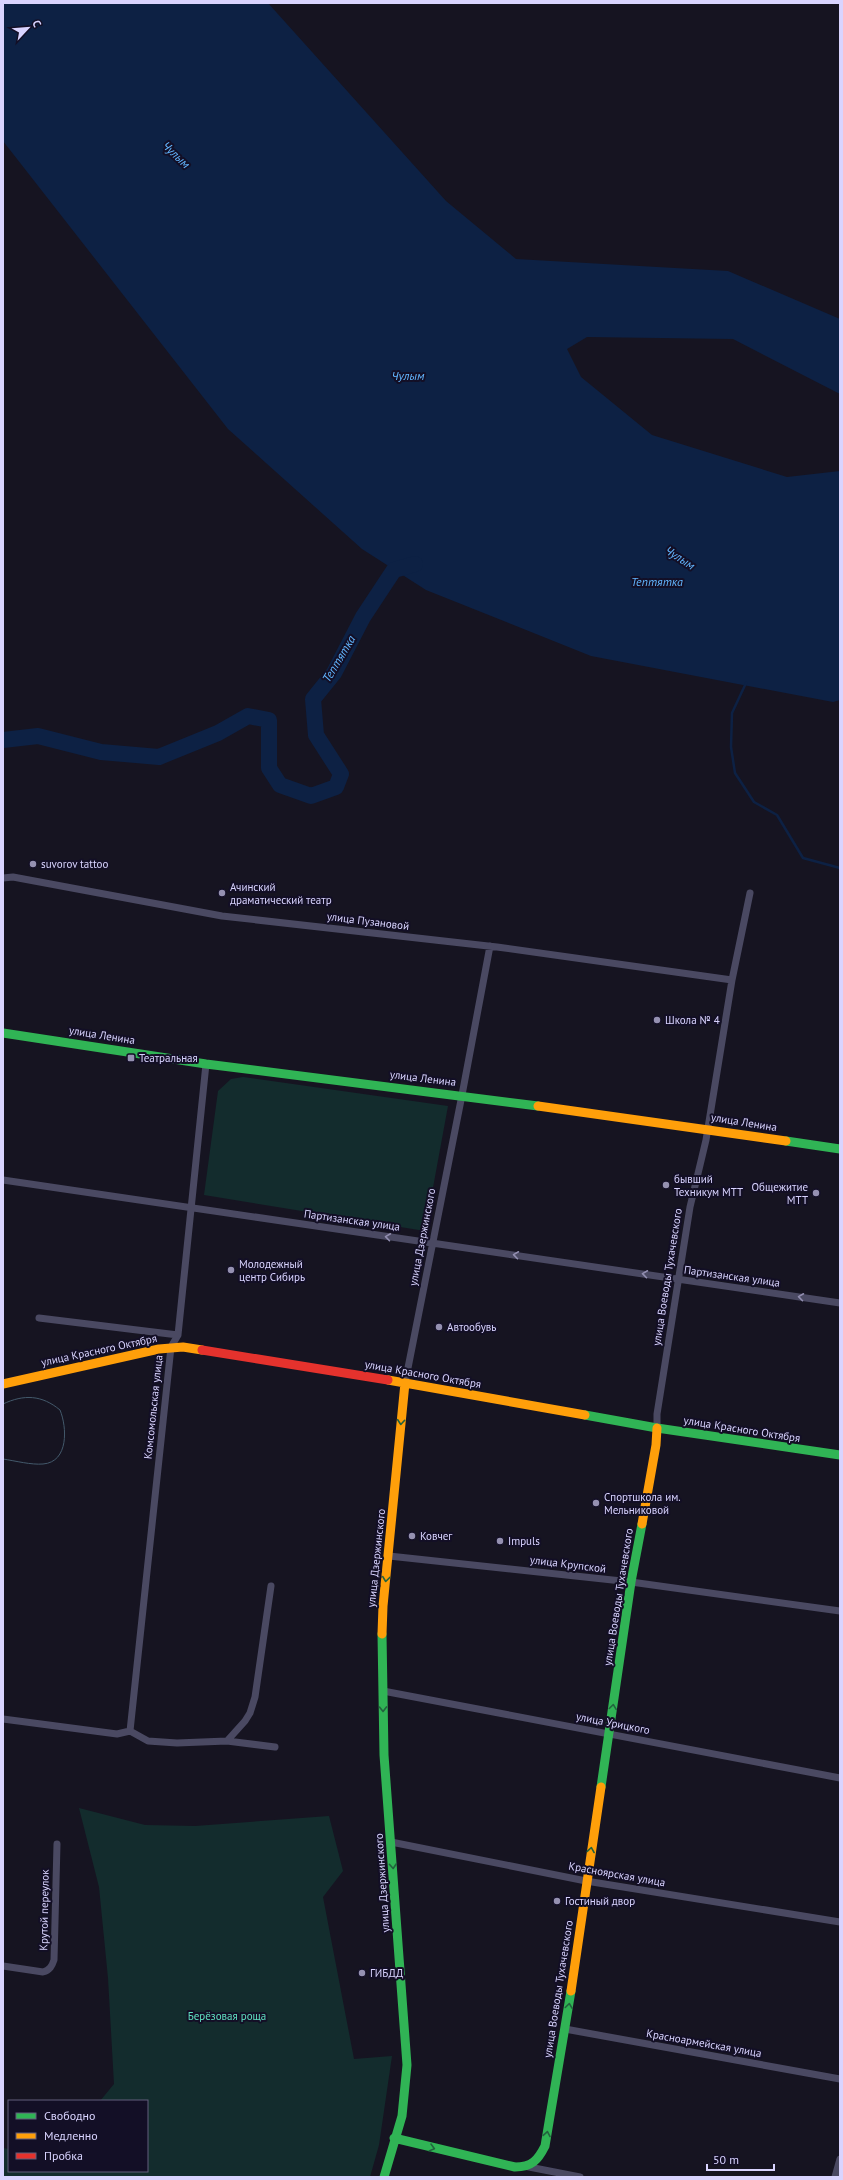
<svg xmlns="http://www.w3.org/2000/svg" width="843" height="2180" font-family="'PT Sans',sans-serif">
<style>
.green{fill:#132c2d}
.water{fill:#0d2144}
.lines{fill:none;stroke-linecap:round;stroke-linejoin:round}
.stream{stroke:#0d2144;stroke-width:2.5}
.river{stroke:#0d2144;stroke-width:16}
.street{stroke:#4a4962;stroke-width:7}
.fast{stroke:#30b455;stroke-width:9}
.slow{stroke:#ff9f0a;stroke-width:9}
.jam{stroke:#e5322d;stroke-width:9}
.tram{stroke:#43596b;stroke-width:1}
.oneway{stroke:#928eb0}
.oneway2{stroke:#22623e}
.poi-dot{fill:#9591b1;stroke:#130f26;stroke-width:1.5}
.labels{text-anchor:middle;stroke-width:4;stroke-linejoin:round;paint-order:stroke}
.poi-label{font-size:11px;fill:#d9d4ff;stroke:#130f26;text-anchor:start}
.street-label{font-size:11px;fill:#d9d4ff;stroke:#130f26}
.park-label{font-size:11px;fill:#5fe0c0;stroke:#130f26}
.water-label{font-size:12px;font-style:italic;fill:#62b6ff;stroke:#130f26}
</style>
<rect width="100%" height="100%" fill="#161421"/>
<path class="green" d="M243,1077l205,29 -23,125 -221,-36 14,-104 13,-12z
M79,1808l66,17 50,1 134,-10 14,55 -20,26 31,162 38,-3 -13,89 -9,32h-367v-29l6,1v22h138v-70h-47l14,-17 -6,-106 -9,-91z"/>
<path class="water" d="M3,3h265l178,198 70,58 212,12 112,48v75l-107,-55 -146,-2 -20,12 14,28 71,58 135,42 53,-6v229l-7,2 -242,-46 -165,-66 -64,-41 -134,-120 -225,-288z"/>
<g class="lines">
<path class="stream" d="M746,683l-14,30 -1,34 4,26 19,29 23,13 26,43 37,10"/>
<path class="river" d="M3,740l35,-4 63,16 58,5 59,-24 30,-17 21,4v48l11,17 31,11 25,-9 5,-13 -25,-39 -3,-36 21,-26 29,-56 31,-47 21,-6"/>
<path class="street" d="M3,878l10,-1 209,39 275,31 235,33
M3,1180l837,123
M39,1318l139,17
M405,1383l57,-288 28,-149
M657,1428v-14l33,-207 16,-67 26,-160 18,-87
M389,1556l242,26 209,29
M383,1691l457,87
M3,1719l114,15 13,-3 18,10 29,2 50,-2 48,6
M130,1731l41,-384 7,-12 28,-271
M227,1741l18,-20 5,-8 5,-16 16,-111
M391,1842l195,39 254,41
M3,1966l40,6c7,-2 9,-6 11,-12l3,-116
M565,2029l275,50
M529,2167l51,10
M835,2177l5,-18"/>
<path class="fast" d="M3,1033l203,31 332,42
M786,1141l54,8
M585,1415l72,13 183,27
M382,1634l2,121 23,310 -5,51 -18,61
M601,1787l30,-205 11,-58
M394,2138l121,29c17,0 23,-7 30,-21l26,-155"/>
<path class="slow" d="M538,1106l248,35
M388,1380l197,35
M3,1384l156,-35 24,-2 19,3
M642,1524l14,-79 1,-17
M382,1634l1,-28 22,-223
M571,1991l30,-204"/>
<path class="jam" d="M202,1350l186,30"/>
<path class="tram" d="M3,1404c21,-10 39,-9 57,6 7,17 9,52 -17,54 -12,1 -27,-3 -40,-5"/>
</g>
<defs><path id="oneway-chevron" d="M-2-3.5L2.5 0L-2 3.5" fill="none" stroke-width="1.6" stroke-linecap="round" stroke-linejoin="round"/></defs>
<g class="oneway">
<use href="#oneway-chevron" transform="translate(388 1237) rotate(-172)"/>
<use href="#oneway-chevron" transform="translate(516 1255) rotate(-172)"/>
<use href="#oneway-chevron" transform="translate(645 1274) rotate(-172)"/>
<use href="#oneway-chevron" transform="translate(801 1297) rotate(-172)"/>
</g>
<g class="oneway2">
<use href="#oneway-chevron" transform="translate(401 1422) rotate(95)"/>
<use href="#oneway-chevron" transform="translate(386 1579) rotate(97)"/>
<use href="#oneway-chevron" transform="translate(613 1707) rotate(-82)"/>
<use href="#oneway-chevron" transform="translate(383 1709) rotate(89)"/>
<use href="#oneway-chevron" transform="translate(591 1850) rotate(-81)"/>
<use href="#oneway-chevron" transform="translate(393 1866) rotate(86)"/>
<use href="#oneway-chevron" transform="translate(569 2006) rotate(-82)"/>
<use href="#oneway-chevron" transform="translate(547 2134) rotate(-80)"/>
<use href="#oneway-chevron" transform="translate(432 2148) rotate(15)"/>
</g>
<g class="poi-dot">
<circle cx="33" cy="864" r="4"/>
<circle cx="222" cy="893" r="4"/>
<circle cx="657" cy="1020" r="4"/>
<rect x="127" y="1054" width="8" height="8" rx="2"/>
<circle cx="666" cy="1185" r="4"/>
<circle cx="816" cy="1193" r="4"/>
<circle cx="231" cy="1270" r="4"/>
<circle cx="439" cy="1327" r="4"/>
<circle cx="596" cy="1503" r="4"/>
<circle cx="412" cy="1536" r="4"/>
<circle cx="500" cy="1541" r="4"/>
<circle cx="557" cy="1901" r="4"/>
<circle cx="362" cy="1973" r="4"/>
</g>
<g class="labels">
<g class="poi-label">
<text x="41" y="868">suvorov tattoo</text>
<text x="230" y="891">Ачинский<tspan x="230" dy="13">драматический театр</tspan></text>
<text x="665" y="1024">Школа № 4</text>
<text x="139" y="1062">Театральная</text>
<text x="674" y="1183">бывший<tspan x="674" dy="13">Техникум МТТ</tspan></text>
<text x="808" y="1191" text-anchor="end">Общежитие<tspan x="808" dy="13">МТТ</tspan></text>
<text x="239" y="1268">Молодежный<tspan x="239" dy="13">центр Сибирь</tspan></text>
<text x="447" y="1331">Автообувь</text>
<text x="604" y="1501">Спортшкола им.<tspan x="604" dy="13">Мельниковой</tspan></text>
<text x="420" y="1540">Ковчег</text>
<text x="508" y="1545">Impuls</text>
<text x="565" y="1905">Гостиный двор</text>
<text x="370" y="1977">ГИБДД</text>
</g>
<g class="street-label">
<text transform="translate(368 921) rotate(7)" y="4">улица Пузановой</text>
<text transform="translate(102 1035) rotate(9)" y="4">улица Ленина</text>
<text transform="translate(423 1078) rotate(7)" y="4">улица Ленина</text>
<text transform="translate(744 1122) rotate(9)" y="4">улица Ленина</text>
<text transform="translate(352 1220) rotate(8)" y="4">Партизанская улица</text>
<text transform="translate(422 1237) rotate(-79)" y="4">улица Дзержинского</text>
<text transform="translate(732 1276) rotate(8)" y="4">Партизанская улица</text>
<text transform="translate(667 1277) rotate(-81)" y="4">улица Воеводы Тухачевского</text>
<text transform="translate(99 1350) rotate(-12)" y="4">улица Красного Октября</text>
<text transform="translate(423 1374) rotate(10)" y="4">улица Красного Октября</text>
<text transform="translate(153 1407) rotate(-84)" y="4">Комсомольская улица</text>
<text transform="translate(742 1429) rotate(9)" y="4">улица Красного Октября</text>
<text transform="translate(376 1558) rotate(-84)" y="4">улица Дзержинского</text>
<text transform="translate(568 1564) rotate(7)" y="4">улица Крупской</text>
<text transform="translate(618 1597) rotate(-81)" y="4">улица Воеводы Тухачевского</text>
<text transform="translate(613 1723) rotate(11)" y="4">улица Урицкого</text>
<text transform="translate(617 1874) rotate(10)" y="4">Красноярская улица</text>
<text transform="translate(382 1883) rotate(-94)" y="4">улица Дзержинского</text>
<text transform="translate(44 1910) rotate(-89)" y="4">Крутой переулок</text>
<text transform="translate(558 1989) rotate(-81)" y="4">улица Воеводы Тухачевского</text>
<text transform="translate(704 2043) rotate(10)" y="4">Красноармейская улица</text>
</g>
<g class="park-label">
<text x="227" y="2020">Берёзовая роща</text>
</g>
<g class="water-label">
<text transform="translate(176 155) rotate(44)" y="4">Чулым</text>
<text x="408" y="380">Чулым</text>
<text transform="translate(680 558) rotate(33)" y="4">Чулым</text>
<text x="657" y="586">Тептятка</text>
<text transform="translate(339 659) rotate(-59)" y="4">Тептятка</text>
</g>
</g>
<rect width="843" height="2180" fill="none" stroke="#d9d4ff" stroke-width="8"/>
<rect x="8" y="2100" width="140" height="72" fill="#130f26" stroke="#625e7d"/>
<rect x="16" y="2113" width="20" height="6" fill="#30b455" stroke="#625e7d"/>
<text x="44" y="2120" font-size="12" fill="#d9d4ff">Свободно</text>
<rect x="16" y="2133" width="20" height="6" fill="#ff9f0a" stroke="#625e7d"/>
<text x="44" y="2140" font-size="12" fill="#d9d4ff">Медленно</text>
<rect x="16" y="2153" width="20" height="6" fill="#e5322d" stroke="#625e7d"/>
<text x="44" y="2160" font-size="12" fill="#d9d4ff">Пробка</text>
<g transform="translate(28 28) rotate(64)" stroke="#130f26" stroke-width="3" paint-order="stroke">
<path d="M0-3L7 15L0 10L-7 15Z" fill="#d9d4ff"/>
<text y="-6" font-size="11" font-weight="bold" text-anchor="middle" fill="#d9d4ff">С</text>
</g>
<path d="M707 2164v6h67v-6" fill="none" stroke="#d9d4ff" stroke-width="2"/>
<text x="713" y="2164" font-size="12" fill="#d9d4ff" stroke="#130f26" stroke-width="3" paint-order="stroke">50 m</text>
</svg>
